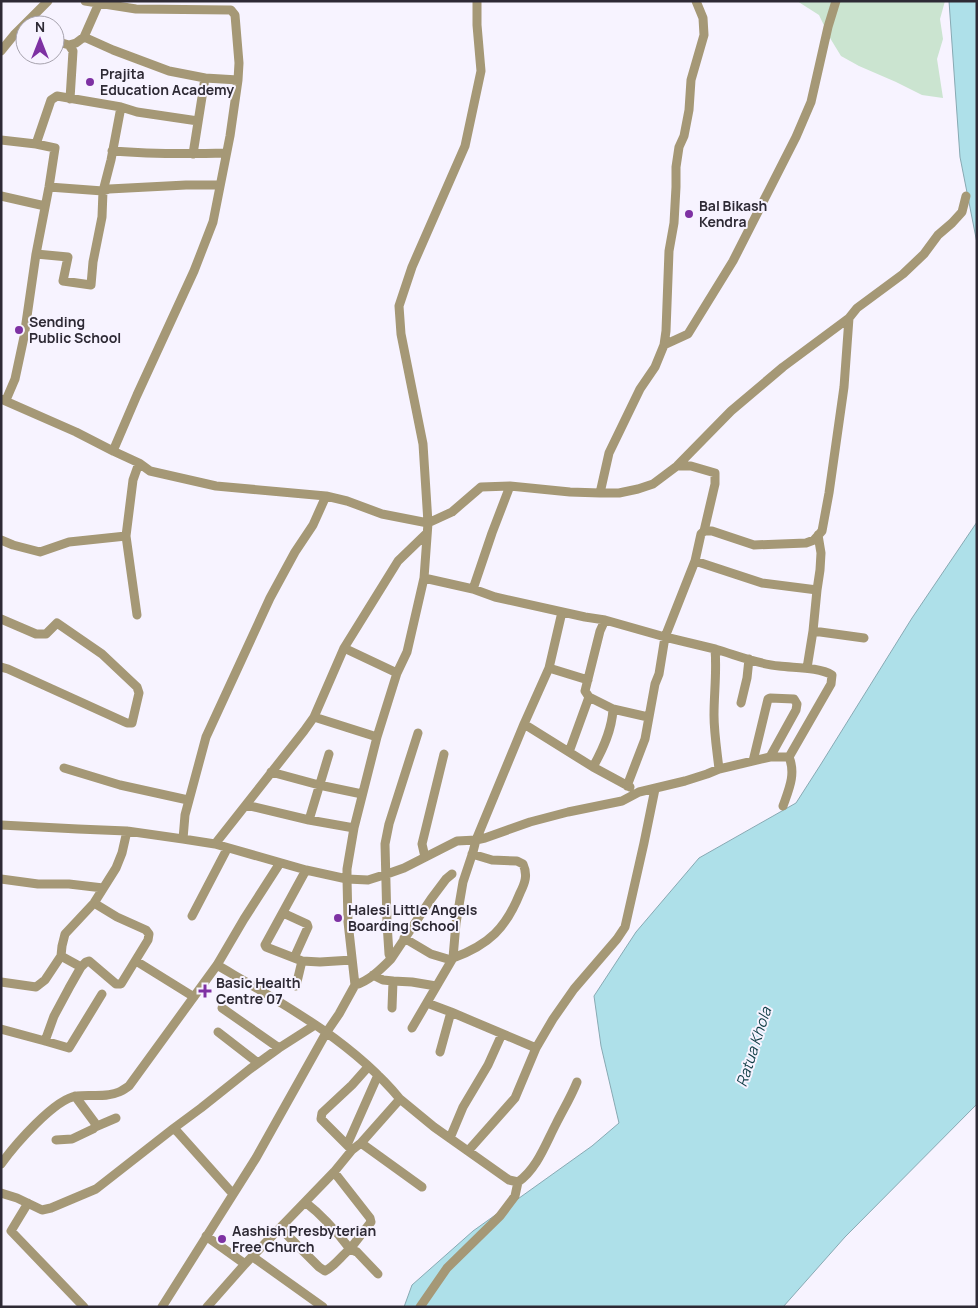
<svg xmlns="http://www.w3.org/2000/svg" width="978" height="1308" font-family="Manrope,sans-serif">
<style>
.green{fill:#cbe4d0}
.water{fill:#aee0e9;stroke:#88a9b3}
.lines{fill:none;stroke-linecap:round;stroke-linejoin:round}
.minor{stroke:#a59876;stroke-width:9}
.poi-dot{fill:#7e31a3;stroke:#f7f3ff;stroke-width:2}
.labels{text-anchor:middle;stroke-width:4;stroke-linejoin:round;paint-order:stroke}
.poi-label{font-size:14px;font-weight:bold;fill:#2e2a35;stroke:#f7f3ff;text-anchor:start}
.water-label{font-size:15px;font-style:italic;fill:#0b3a42;stroke:#f7f3ff}
</style>
<rect width="100%" height="100%" fill="#f7f3ff"/>
<path class="green" d="M797,1h148l-5,18 3,20 -6,20 6,39 -21,-3 -26,-13 -37,-16 -18,-10 -11,-18 -11,-23z"/>
<path class="water" d="M949,1h28v242l-17,-86z
M977,522v582l-132,133 -62,70h-379l8,-22 61,-54 119,-85 27,-23 -18,-77 -7,-50 42,-64 63,-74 97,-55 25,-39 91,-146z"/>
<g class="lines">
<path class="minor" d="M85,1l51,8 95,1 4,5 4,48 -1,17 -8,56 -17,86 -19,49 -57,124 -24,56
M477,1v24l4,46 -16,75 -53,121 -13,39 2,28 22,110 5,79 -4,55 -17,74 -10,21 -20,64 -23,91 -7,41v10l21,1 19,-6 17,-6 53,-27 19,-1 9,-2 45,-16 38,-10 54,-11 17,-9 46,-11 22,-7 12,-5 51,-12h19
M84,37l29,13 56,21 36,7 -12,76
M55,41l14,4
M1,51l13,-16 34,-34
M205,78l33,2 -1,6
M70,99l3,-48 -4,-6 7,-2 8,-6 15,-34
M1,140l35,4 19,4 -6,39 -13,67 -12,83 -9,42 -9,21
M36,144l15,-44 6,-4 64,11 16,5 61,9
M112,151c38,3 76,3 114,2
M49,187l54,4 6,-2 77,-4h33
M1,196l44,10
M36,254l32,3 -5,24 28,4 2,-23 9,-45 1,-26 8,-31 10,-53
M664,345l2,-14 3,-80 5,-28 2,-36v-20l3,-20 5,-11 5,-26 2,-30 13,-45 -1,-17 -7,-17
M1,399l75,33 37,19 26,12 11,8 66,15 110,10 21,5 35,13 46,9 24,-11 29,-25 29,-1 60,6 30,1 9,-40 31,-64 15,-22 9,-22 24,-11 45,-73 63,-124 15,-35 17,-75 8,-26
M677,466h14l24,7v11l-11,47
M600,493h19l19,-4 15,-5 24,-18 54,-55 52,-44 66,-49
M1,540l12,5 27,7 29,-10 57,-6
M695,561l67,22 55,7
M424,578l49,11 22,8 90,20 20,3 60,17 30,-76 6,-27 3,-3h8l42,14 52,-2 8,-3 8,-9 7,-38 15,-106 5,-69 8,-10 46,-34 21,-20 14,-19 14,-12 10,-11 4,-16
M473,589l19,-56 18,-47
M137,615l-11,-79 7,-56 6,-17
M1,619l35,15h10l11,-11 45,31 35,33 2,6 -7,30h-5l-119,-54 -7,-2
M813,631l51,7
M344,648l53,25
M715,649c21,6 42,15 64,17 16,2 40,1 53,9l-1,9 -42,73
M549,668l39,12
M807,668l6,-37 4,-41 3,-20 1,-17 -3,-18
M741,703l6,-25 2,-19
M613,709l35,8
M314,717l63,20
M524,724l69,43 37,20
M569,752l20,-55
M753,761l15,-62 2,-1 24,1 3,5 -1,6 -26,47
M593,767c10,-18 19,-37 20,-58l-24,-12 -4,-6 15,-60 5,-11
M64,768l56,17 68,15
M271,772l48,13 43,9
M627,786l18,-47 10,-55 4,-10 6,-37 50,12c2,22 -1,44 -1,66 0,18 3,36 5,54
M246,805l63,15 45,8
M783,806c6,-17 13,-32 6,-49
M309,820l20,-66
M1,825l77,4 49,2 56,8 32,5 91,26 41,9 1,43 7,63 -16,29 -13,19 -70,125 -94,149
M183,839l2,-24 21,-78 64,-139 25,-46 18,-27 13,-29
M215,844l89,-113 10,-14 30,-69 54,-87 29,-28
M425,857l-3,-13 22,-90
M306,870l-41,75 1,2 36,14 18,1 32,-2
M1,879l37,5h31l34,4
M283,913l24,11 1,3 -14,31
M192,916l35,-67
M404,938l27,16 20,6
M61,956l20,11
M453,958c36,-13 53,-30 67,-65 5,-10 8,-18 3,-29l-6,-3 -25,-1 -20,-6
M391,959l-2,-5 -2,-31 -2,-79 4,-20 29,-91
M136,961l58,36
M373,975l10,5 10,1 -1,27
M393,981l19,1 24,4
M1,982l35,5 9,-7 16,-24 1,-10 3,-12 29,-31 22,-35 6,-15 5,-22
M355,985c14,-4 25,-15 36,-26l40,-60 15,-20 6,-5
M296,986l6,-25
M427,1003l24,9 85,36
M222,1008l57,40
M412,1028l41,-70 3,-35 7,-41 10,-30 3,-12 48,-116 25,-56 13,-56
M1,1029l44,12 24,7 33,-54
M218,1032l40,31
M45,1041l9,-25 15,-28 12,-21 5,-5 3,-1 27,23h5l27,-44 1,-6 -3,-4 -29,-13 -23,-14
M440,1052l11,-40
M400,1099l34,28 75,53 9,2c19,-13 28,-39 38,-58 7,-14 15,-27 21,-42
M95,1127l21,-9
M174,1128l59,66
M450,1138l13,-31 25,-42 14,-31
M56,1140l16,-1 21,-10 2,-2v-4l-20,-27
M361,1143l61,44
M347,1145l31,-70
M352,1150l-31,-31 1,-6 30,-28 16,-18
M468,1151l47,-53 21,-50 17,-29 21,-30 43,-50 8,-12 19,-84 11,-54
M1,1164c13,-18 54,-66 76,-68 13,-2 29,2 42,-4 3,-1 7,-4 10,-6l88,-121 27,-46 36,-56
M1,1193l16,5 25,12 9,-2 45,-19 78,-61 27,-20 49,-39 29,-21 36,-23
M305,1202c17,13 32,30 45,47l21,-27 -1,-4 -36,-46
M28,1203l-17,28 73,76
M280,1228l39,39 6,4c10,-5 16,-15 25,-22l7,3 21,22
M206,1236l39,28 89,-92 18,-22 9,-7 39,-44c-48,-58 -118,-96 -183,-134
M253,1257l70,50
M207,1307l38,-43
M420,1307l27,-39 53,-52 15,-20 3,-14"/>
</g>
<g class="poi-dot">
<circle cx="90" cy="82" r="5"/>
<circle cx="689" cy="214" r="5"/>
<circle cx="19" cy="330" r="5"/>
<circle cx="338" cy="918" r="5"/>
<path d="M202.5 983.5h5v5h5v5h-5v5h-5v-5h-5v-5h5z"/>
<circle cx="222" cy="1239" r="5"/>
</g>
<g class="labels">
<g class="poi-label">
<text x="100" y="79">Prajita<tspan x="100" dy="16">Education Academy</tspan></text>
<text x="699" y="211">Bal Bikash<tspan x="699" dy="16">Kendra</tspan></text>
<text x="29" y="327">Sending<tspan x="29" dy="16">Public School</tspan></text>
<text x="348" y="915">Halesi Little Angels<tspan x="348" dy="16">Boarding School</tspan></text>
<text x="216" y="988">Basic Health<tspan x="216" dy="16">Centre 07</tspan></text>
<text x="232" y="1236">Aashish Presbyterian<tspan x="232" dy="16">Free Church</tspan></text>
</g>
<g class="water-label">
<text transform="translate(754 1047) rotate(-72)" y="5">Ratua Khola</text>
</g>
</g>
<rect width="978" height="1308" fill="none" stroke="#2e2a35" stroke-width="5"/>
<g transform="translate(40 40)"><circle r="24" fill="#f7f3ff" stroke="#a7a3ae"/>
<path d="M0-4L9 19L0 12L-9 19Z" fill="#7e31a3"/>
<text y="-8" font-size="14" font-weight="bold" text-anchor="middle" fill="#2e2a35">N</text>
</g>
</svg>
